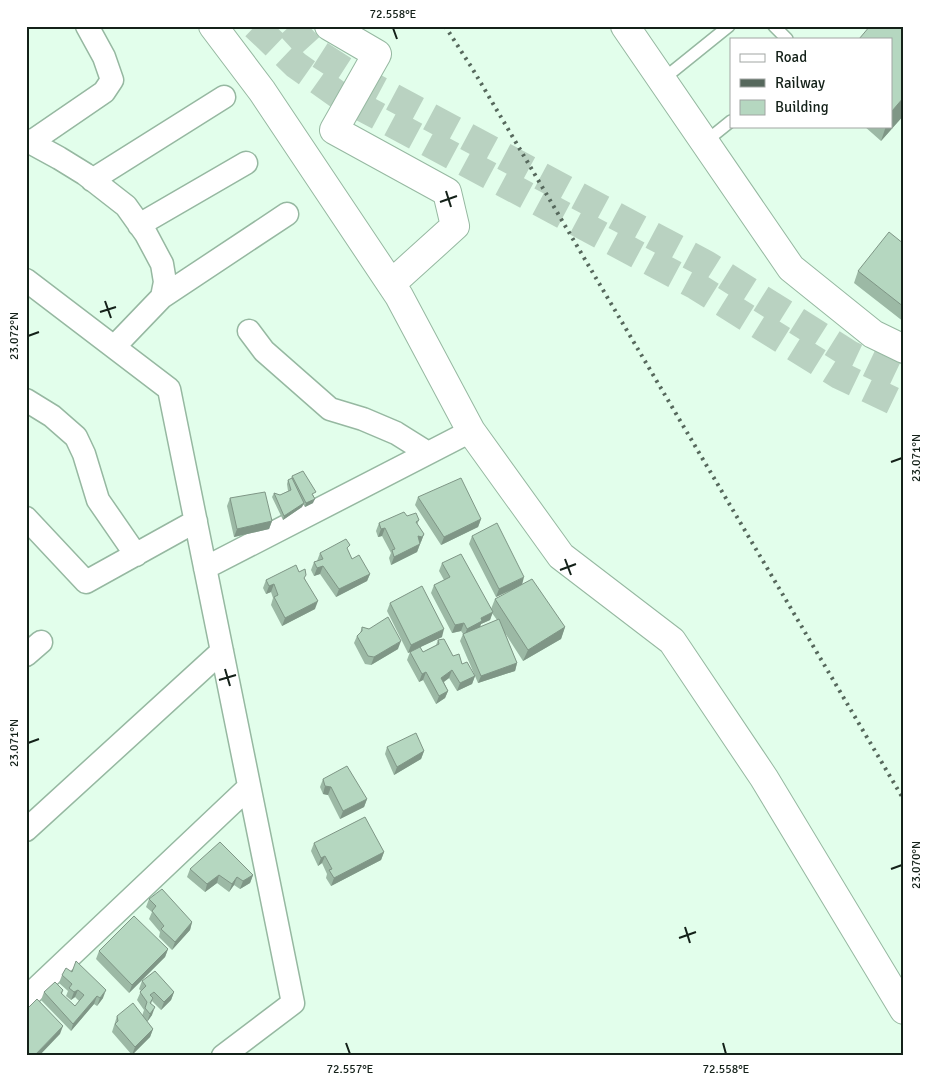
<svg xmlns="http://www.w3.org/2000/svg" width="930" height="1082" font-family="Signika,sans-serif">
<style>
.lines{fill:none;stroke-linecap:round;stroke-linejoin:round}
.secondary-tunnel{stroke:#b9d2c1;stroke-width:28;stroke-dasharray:28 14;stroke-linecap:butt}
.lane-casing{stroke:#96b8a1;stroke-width:14}
.street-casing{stroke:#96b8a1;stroke-width:25}
.secondary-casing{stroke:#96b8a1;stroke-width:30}
.lane{stroke:#fff;stroke-width:11}
.street{stroke:#fff;stroke-width:22}
.secondary{stroke:#fff;stroke-width:28}
.rail{stroke:#56685c;stroke-width:4;stroke-dasharray:2.5 5;stroke-linecap:butt}
.wall{fill:#9cb9a5;fill-rule:evenodd}
.shaded-wall{fill:#7f9686}
.building{fill:#b5d7c0;stroke:#7f9686}
.ticks{fill:none;stroke:#142119;stroke-width:2}
.neatline{fill:none;stroke:#142119;stroke-width:2}
.ticks-label{font-size:12px;text-anchor:middle;fill:#142119}
</style>
<rect width="100%" height="100%" fill="#e2feeb"/>
<g class="lines">
<path class="secondary-tunnel" d="M255,26l41,39 41,29 359,192 143,89 65,31
M290,26l21,23 42,27 353,188 145,91 53,25"/>
<g class="lane-casing">
<path id="lane" d="M774,26l13,13
M662,80l67,-54
M705,142l26,-21"/>
</g>
<g class="street-casing">
<path id="street" d="M26,140l33,18 26,16 41,32 20,28 16,30 3,18 -3,15 -48,50
M31,142l73,-50 8,-12 -8,-23 -17,-31
M92,180l132,-83
M139,225l107,-62
M26,280l143,109 124,614 -70,53
M162,297l125,-83
M249,331l15,20 66,58 33,10 33,14 32,20
M26,400l26,16 24,21 8,17 14,46 38,55
M26,518l60,64 110,-61
M205,568l266,-137
M26,655l15,-13
M26,830l196,-179
M26,998l223,-211"/>
</g>
<g class="secondary-casing">
<path id="secondary" d="M213,26l49,65 137,205 72,135 90,125 111,85 92,137 140,232
M329,26l48,28 -43,76 113,62 8,34 -64,58
M625,26l166,242 82,66 31,15"/>
</g>
<use href="#lane" class="lane"/>
<use href="#street" class="street"/>
<use href="#secondary" class="secondary"/>
<path class="rail" d="M445,26l27,42 432,732"/>
</g>
<path class="wall" d="M891,39l13,76 -23,26 -17,-15h27z
M904,244v78l-50,-39 4,-12z
M292,476l22,20h-1v7l-8,4 -2,-3 -1,3 -19,13 -11,-23 2,-4 6,2 8,-4 -1,-7 1,-4 3,-1z
M418,497l63,22 -3,8 -37,18 -26,-40z
M230,498l42,23 -3,8 -35,8 -7,-31z
M419,520l-2,5 7,9 -7,18 -26,13 -2,-7 2,-5 -9,-17 -4,1 -2,-6 3,-8z
M472,536l50,49 -26,12 -27,-53z
M348,551l4,8 18,15 -3,7 -31,16 -16,-23 -6,2 -3,-6 3,-8 3,-1 3,-8z
M442,563l49,46 4,-10 70,28 -4,12 -38,22 -18,-28 12,30 -2,8 -37,12 -3,-7 -3,8 -15,7 -8,-13 -5,4 4,9 -3,7 -9,6 -13,-24 -4,2 -12,-22 3,-8 6,-3 -8,4 -21,-42 3,-8 52,34 -22,10 3,5 13,-7 2,-5 15,16 22,20 -15,-35 3,-7 -2,-3 -9,2 -21,-40 3,-8 10,-5 -5,-9zM492,613l5,7 -17,7 1,-3 9,-4z
M299,572l6,7 10,30 -33,17 -11,-21 2,-7 -2,-6 -5,2 -3,-6 3,-8z
M362,627l7,2 29,20 -27,16 -6,-1 -11,-21 3,-7 3,-3z
M387,747l37,4 -3,8 -27,16 -9,-21z
M323,779l44,20 -3,8 -24,12 -12,-24 -5,-1 -3,-7z
M314,843l70,9 -3,8 -50,26 -5,-8 1,-4 -5,-11 -4,3 -7,-15z
M190,869l63,6 -3,8 -10,6 -6,-4 -5,7 -12,-9 -12,9 -18,-15z
M149,899l43,23 -2,8 -18,20 -13,-13 1,-5 -11,-13 3,-7 -6,-5z
M168,949l-3,8 -36,36 -33,-34 3,-8z
M62,975l41,23 -6,8 -3,-2 -23,27 -30,-31 3,-8 19,-2 -1,4 13,12 4,-5 -4,-4 -4,3 -5,-4 2,-5 -9,-8z
M142,981l32,11 -3,8 -10,10 -9,-9 -1,3 1,11 -5,7 6,7 -3,8 -18,18 -20,-23 5,-16h25l2,-6 -7,-10 4,-9 -2,-2z"/>
<path class="shaded-wall" d="M904,97v18l-23,26 5,-15h5v-13l1,-2z
M315,499l-2,4 -8,4 1,-4z
M304,503l-2,4 -19,13 1,-4z
M481,519l-3,8 -37,18 3,-8z
M272,521l-3,8 -35,8 3,-8z
M385,528l-3,8 -4,1 3,-8z
M424,534l-3,8 -2,2h1l-3,8 -26,13 3,-8 24,-21z
M323,566l-3,8 -6,2 3,-8z
M370,574l-3,7 -31,16 3,-8z
M524,577l-2,8 -26,12 3,-8z
M274,584l-3,8 -5,2 3,-8z
M318,601l-3,8 -33,17 3,-8z
M493,612l-3,8 -9,4 -2,5 -15,8 3,-8 14,-11z
M464,623l-3,8 -9,2 3,-8z
M565,627l-4,12 -38,22 5,-11z
M444,629l-2,8 -34,16 3,-8z
M401,641l-3,8 -27,16 3,-8z
M517,663l-2,8 -37,12 3,-7z
M452,670l-3,8 -11,8 3,-8z
M426,672l-3,8 -4,2 3,-8z
M475,676l-3,8 -15,7 3,-8z
M448,691l-3,7 -9,6 3,-8z
M424,751l-3,8 -27,16 3,-8z
M325,786l6,1 -3,8 -5,-1z
M367,799l-3,8 -24,12 3,-8z
M384,852l-3,8 -50,26 3,-8z
M325,856l-3,7 -4,3 3,-8z
M219,875l-2,8 -12,9 2,-8z
M253,875l-3,8 -10,6 3,-8z
M237,877l-3,8 -5,7 3,-8z
M192,922l-2,8 -18,20 3,-8z
M168,949l-3,8 -36,36 3,-8z
M78,990l-3,7 -4,3 3,-8z
M106,990l-3,8 -6,8 3,-8z
M174,992l-3,8 -10,10 3,-8z
M97,996l-3,8 -23,27 2,-7z
M155,1007l-3,8 -5,7 3,-8z
M63,1026l-3,8 -21,22h-5z
M153,1029l-3,8 -18,18 3,-8z"/>
<path class="building" d="M870,26h34v71l-12,14 -1,-1v-71h-32z
M889,232l15,12v63l-46,-36z
M303,471l13,21 -4,2 3,5 -9,4 -14,-27z
M292,478l12,25 -20,13 -10,-23 6,2 11,-5 -3,-10z
M461,478l20,41 -37,18 -26,-40z
M265,492l7,29 -35,8 -7,-31z
M404,512l3,4 9,-3 3,7 -3,2 8,12 -2,3 -4,-1 2,8 -26,13 -2,-7 3,-1 -10,-21 -4,1 -2,-6z
M497,523l27,54 -25,12 -27,-53z
M346,539l4,6 -3,3 5,11 7,-4 11,19 -31,15 -16,-23 -6,2 -3,-6 9,-3 -3,-6z
M461,554l32,58 -12,6 1,3 -15,8 -3,-6 -9,2 -21,-40 16,-8 -8,-14z
M296,565l3,7 6,-3 1,6 -2,3 14,23 -33,17 -11,-21 4,-2 -4,-11 -5,2 -3,-6z
M532,579l33,48 -37,23 -33,-51z
M422,586l22,43 -33,16 -21,-42z
M388,617l13,24 -27,16 -6,-1 -11,-20 5,-5v-4l7,2z
M499,619l18,44 -36,13 -18,-42z
M444,639l9,17 6,-2 3,10 5,-2 8,14 -15,7 -8,-13 -11,8 7,13 -9,5 -13,-24 -4,2 -12,-22 10,-5 3,5 16,-8 -1,-4z
M416,733l8,18 -27,16 -10,-20z
M347,766l20,33 -24,12 -12,-24 -6,-1 -2,-7z
M365,817l19,35 -50,26 -5,-8 3,-1 -7,-13 -4,2 -7,-15z
M220,842l33,33 -10,6 -6,-4 -5,7 -13,-9 -12,9 -17,-15z
M162,889l30,33 -17,20 -14,-13 3,-3 -12,-15 4,-5 -7,-7z
M134,916l34,33 -36,36 -33,-34z
M76,961l30,29 -6,8 -3,-2 -24,28 -29,-32 11,-10 8,8 -2,3 14,13 9,-11 -6,-5 -4,2 -5,-4 3,-4 -10,-9 4,-7 6,4z
M155,971l19,21 -10,10 -10,-10 -4,3 3,3 -3,5 5,4 -5,7 -5,-6 2,-6 -7,-10 6,-6 -4,-5z
M37,999l26,27 -29,30h-8v-46z
M133,1003l20,26 -18,18 -20,-23 3,-3 -1,-5z"/>
<path class="ticks" d="M393,28l4,11M446,191l5,16M440,202l17,-6M105,301l6,17M100,312l16,-5M28,336l11,-4M891,462l11,-4M565,559l6,16M560,570l16,-6M225,669l5,17M219,680l17,-5M28,743l11,-4M891,869l11,-4M685,927l5,16M679,938l17,-6M346,1043l4,11M723,1043l3,11"/>
<rect width="930" height="1082" fill="none" stroke="#ffffff" stroke-width="55"/>
<rect x="730" y="38" width="162" height="90" fill="#ffffff" stroke="#a1a6a3"/>
<rect x="740" y="54" width="25" height="8" fill="#ffffff" stroke="#a1a6a3"/>
<text x="775" y="62" font-size="15" fill="#142119">Road</text>
<rect x="740" y="79" width="25" height="8" fill="#56685c" stroke="#a1a6a3"/>
<text x="775" y="88" font-size="15" fill="#142119">Railway</text>
<rect x="740" y="100" width="25" height="15" fill="#b5d7c0" stroke="#a1a6a3"/>
<text x="775" y="112" font-size="15" fill="#142119">Building</text>
<rect x="28" y="28" width="874" height="1026" class="neatline"/>
<g class="ticks-label">
<text x="393" y="18">72.558°E</text>
<text transform="translate(14 336) rotate(-90)" y="4">23.072°N</text>
<text transform="translate(916 458) rotate(-90)" y="4">23.071°N</text>
<text transform="translate(14 743) rotate(-90)" y="4">23.071°N</text>
<text transform="translate(916 865) rotate(-90)" y="4">23.070°N</text>
<text x="350" y="1073">72.557°E</text>
<text x="726" y="1073">72.558°E</text>
</g>
</svg>
